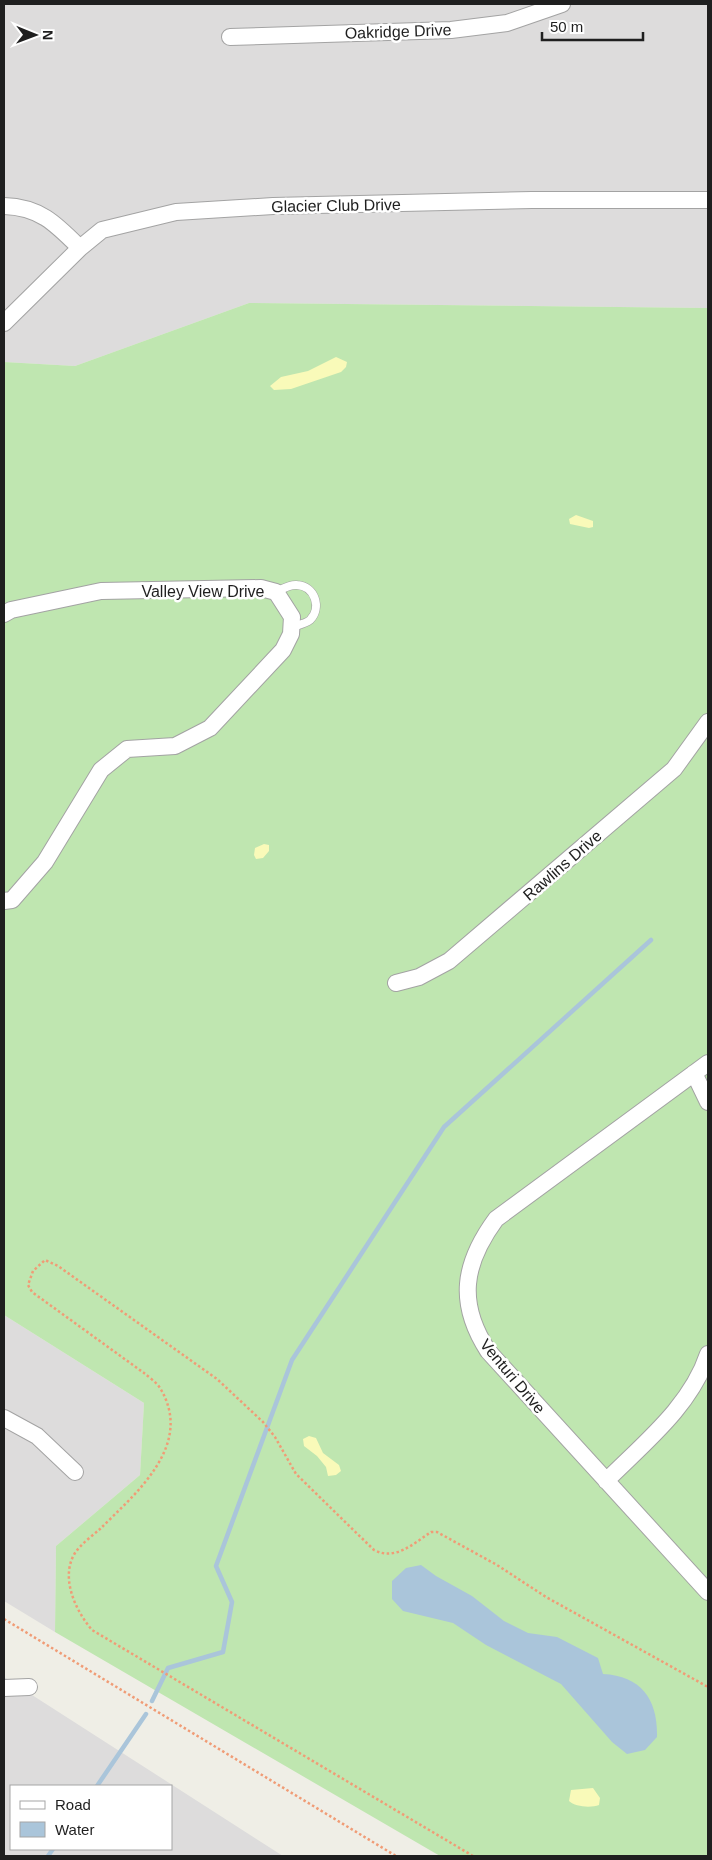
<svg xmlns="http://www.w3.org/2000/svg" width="712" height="1860" font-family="Helvetica,sans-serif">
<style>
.residential{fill:#dddcdc;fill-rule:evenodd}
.grass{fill:#bfe6b0}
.sand{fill:#f9fab9}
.water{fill:#aac5da}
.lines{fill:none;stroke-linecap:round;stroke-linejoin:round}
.stream{stroke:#aac5da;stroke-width:4.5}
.lane-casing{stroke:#a3a3a3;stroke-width:9}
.street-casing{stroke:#a3a3a3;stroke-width:18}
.path{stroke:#f09c76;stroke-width:2.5;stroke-dasharray:2.5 2.5;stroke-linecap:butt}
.lane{stroke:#fff;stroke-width:8}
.street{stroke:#fff;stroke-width:16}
.labels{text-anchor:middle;stroke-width:5;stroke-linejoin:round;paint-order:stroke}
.street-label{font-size:16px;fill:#1f1f1f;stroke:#fff}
</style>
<rect width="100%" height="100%" fill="#efeee6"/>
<path class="residential" d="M4,4h704v304l-459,-5 -174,63 -71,-4z
M4,1315l140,88 -4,72 -84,71 -1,86 -51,-31z
M4,1677l279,179h-279zM11,1786h160v63h-160z"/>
<path class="grass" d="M249,303l459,5v1548h-268l-385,-224 1,-86 84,-71 4,-72 -140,-88v-953l71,4z"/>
<path class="sand" d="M336,357l11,5 -1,5 -5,5 -50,17 -17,1 -4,-4 11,-9 27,-6z
M576,515l17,6v6l-4,1 -19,-4 -1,-5z
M264,844l5,1v6l-6,7 -7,1 -2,-4 1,-7z
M309,1436l7,2 7,15 16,12 2,6 -5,4 -8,1 -2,-9 -9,-11 -13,-10 -1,-7z
M593,1788l7,10 -1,7c-8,3 -24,2 -30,-4l2,-11z"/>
<path class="water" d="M421,1565l15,11 36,20 32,25 24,12 29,4 41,21 5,16c39,2 55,26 54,63l-12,13 -18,4 -15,-12 -51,-58 -75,-39 -33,-22 -50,-12 -11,-12v-18l14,-13z"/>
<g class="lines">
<path class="stream" d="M152,1701l16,-33 55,-16 9,-50 -16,-36 76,-206 152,-233 207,-187
M97,1786l49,-72
M48,1856l5,-7"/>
<g class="lane-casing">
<path id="lane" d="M276,592c7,-3 13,-8 21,-7 18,1 25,23 13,35 -5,4 -12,5 -18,7"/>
</g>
<g class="street-casing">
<path id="street" d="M230,37l221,-7 56,-7 55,-19
M4,206c36,1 52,18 76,42
M4,323l76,-75 22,-18 74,-18 97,-6 259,-6h176
M4,614l7,-4 90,-19 160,-3 15,4 16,25 -1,17 -8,16 -73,78 -35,18 -48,3 -26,21 -56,92 -33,38 -8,1
M396,983l23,-6 30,-16 225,-192 34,-47
M708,1063l-212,156c-33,45 -39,84 -8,132l220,241
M694,1073l14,29
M4,1418l33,18 38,36
M606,1481c38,-38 85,-75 102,-127
M4,1688l25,-1"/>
</g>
<path class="path" d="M4,1619l392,237
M473,1856l-381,-226c-17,-20 -32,-53 -17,-77 6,-9 17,-17 25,-24 35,-35 95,-84 60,-141 -3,-5 -11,-11 -16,-15l-112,-81 -4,-7 5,-14 12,-11 13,6 159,113 46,43 12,15 21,37 78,76c21,11 39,-6 57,-18h6l60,33 49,32 162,90"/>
<use href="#lane" class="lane"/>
<use href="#street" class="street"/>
</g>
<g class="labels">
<g class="street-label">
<text transform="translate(398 31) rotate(-2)" y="6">Oakridge Drive</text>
<text transform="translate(336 205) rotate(-1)" y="6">Glacier Club Drive</text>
<text x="203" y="597">Valley View Drive</text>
<text transform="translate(562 865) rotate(-41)" y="6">Rawlins Drive</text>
<text transform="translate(513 1376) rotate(50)" y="6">Venturi Drive</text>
</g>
</g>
<rect width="712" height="1860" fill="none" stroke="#1f1f1f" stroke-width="10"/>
<rect x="10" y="1785" width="162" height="65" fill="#ffffff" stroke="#a5a5a5"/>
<rect x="20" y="1801" width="25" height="8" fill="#ffffff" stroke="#a5a5a5"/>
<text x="55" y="1810" font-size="15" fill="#1f1f1f">Road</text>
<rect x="20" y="1822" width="25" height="15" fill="#aac5da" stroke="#a5a5a5"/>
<text x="55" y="1835" font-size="15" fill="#1f1f1f">Water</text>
<g transform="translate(35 35) rotate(91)" stroke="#ffffff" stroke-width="4" paint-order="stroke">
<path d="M0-4L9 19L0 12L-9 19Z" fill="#1f1f1f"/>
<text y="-8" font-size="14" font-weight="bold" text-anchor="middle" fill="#1f1f1f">N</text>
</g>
<path d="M542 32v8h101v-8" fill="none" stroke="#1f1f1f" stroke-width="2.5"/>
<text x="550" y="32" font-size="15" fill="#1f1f1f" stroke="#ffffff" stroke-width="4" paint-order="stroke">50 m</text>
</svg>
